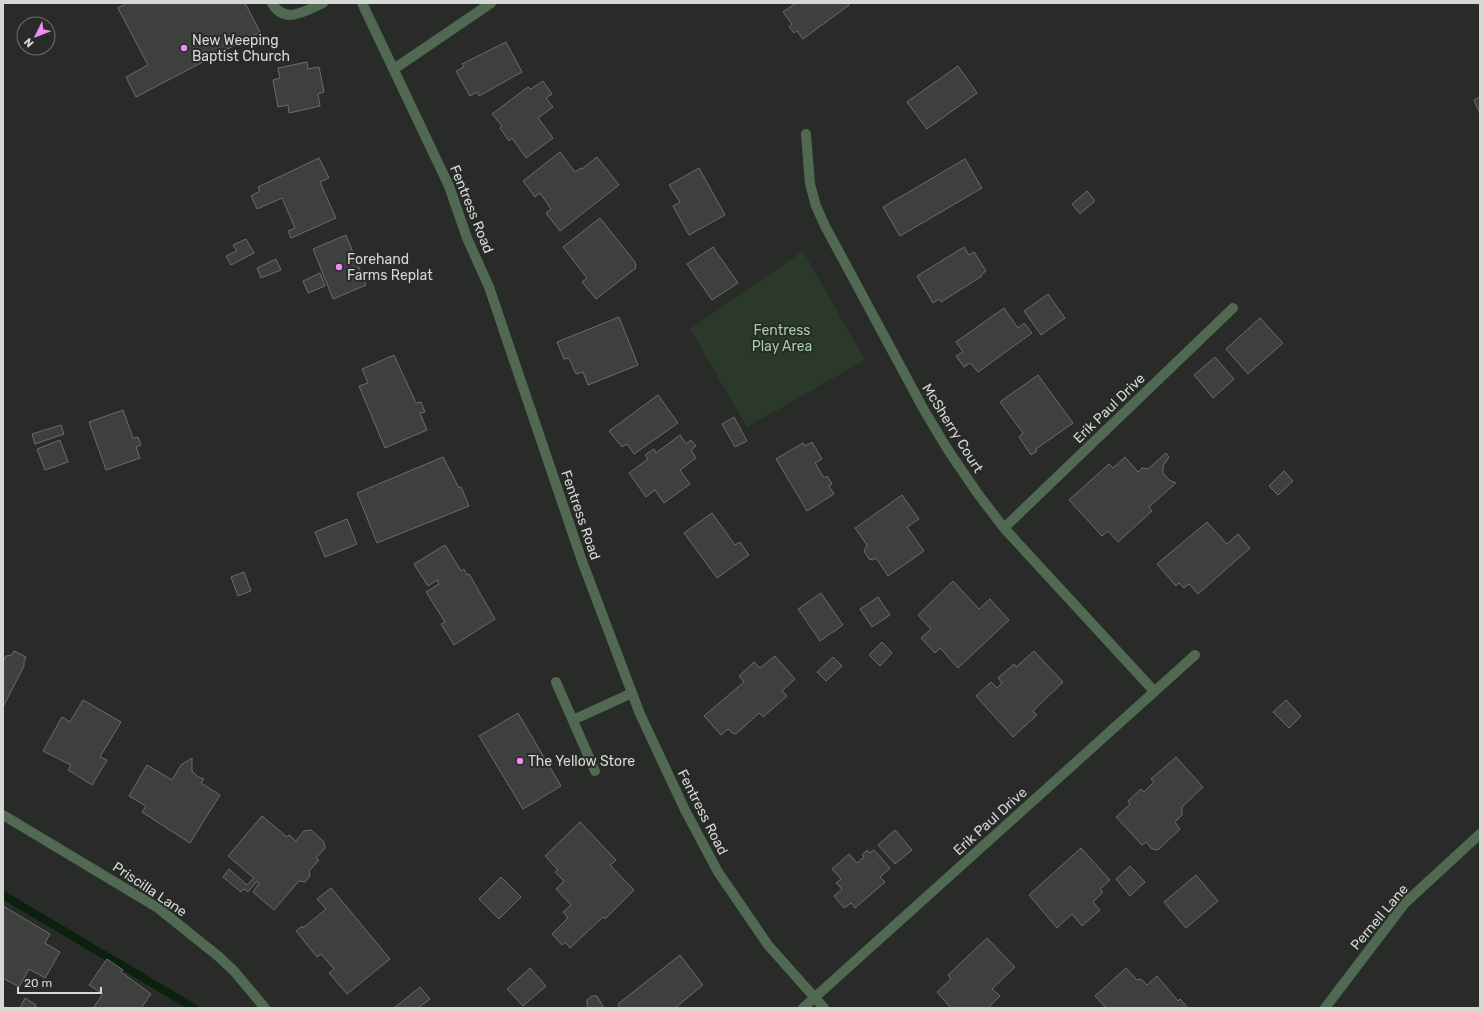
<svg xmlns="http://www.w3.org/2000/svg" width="1483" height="1011" font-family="Rubik,sans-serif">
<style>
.green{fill:#2b392b}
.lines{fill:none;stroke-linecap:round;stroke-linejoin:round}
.stream{stroke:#0c200e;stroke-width:8}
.building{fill:#3d403d;stroke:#6a6d6a}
.minor{stroke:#516952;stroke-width:10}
.poi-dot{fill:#f08bf5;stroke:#282b28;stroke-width:1.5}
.labels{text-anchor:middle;stroke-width:4;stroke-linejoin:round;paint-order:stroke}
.poi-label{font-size:14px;fill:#d6d8d6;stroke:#282b28;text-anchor:start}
.street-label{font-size:14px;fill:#d6d8d6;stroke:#282b28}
.park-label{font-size:14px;fill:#a4cea5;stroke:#282b28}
</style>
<rect width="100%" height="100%" fill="#282b28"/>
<path class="green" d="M803,251l62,109 -118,67 -57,-98z"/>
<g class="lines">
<path class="stream" d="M3,895l191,113"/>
</g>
<path class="building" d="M127,3h118l15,29 -124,65 -10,-20 22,-12 -30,-57z
M796,3h52l1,2 -46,34 -6,-8 -3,2 -5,-6 3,-3 -9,-12z
M506,42l16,30 -43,24 -2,-4 -7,4 -14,-25 8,-4 -2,-3z
M307,62l1,7 11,-2 5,25 -6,2 2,12 -31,7 -1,-8 -10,2 -5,-27 7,-2 -2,-10z
M958,66l19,27 -50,36 -20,-27z
M543,81l9,13 -6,4 7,9 -15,11 15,20 -27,20 -14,-20 -3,3 -9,-13 2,-2 -10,-12 36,-27 3,2z
M1480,97v17l-6,-14z
M560,152l15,20 6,-4 1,1 15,-12 22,28 -59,46 -14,-18 5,-4 -11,-16 -5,4 -12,-16z
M319,158l10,20 -9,4 16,36 -45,20 -3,-7 7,-3 -13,-30 -25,11 -6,-13 9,-5 -2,-4z
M965,159l17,29 -82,48 -17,-29z
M699,168l26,47 -36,20 -16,-29 7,-4 -11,-17z
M1087,191l8,10 -15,13 -8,-10z
M600,218l35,44 1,6 -40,31 -14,-17 5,-4 -24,-31z
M346,235l20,50 -33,14 -20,-50z
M246,239l8,14 -23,12 -5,-9 11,-5 -4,-6z
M713,247l25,36 -26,17 -25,-36z
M964,247l5,8 5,-3 12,19 -5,4 1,1 -41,26 -2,-3 -6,4 -16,-27z
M276,259l5,11 -20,8 -4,-10z
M320,273l5,13 -17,7 -5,-12z
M1048,294l17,24 -24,17 -17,-24z
M1004,308l14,20 6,-5 8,10 -54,39 -8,-9 -6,4 -8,-11 7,-4 -7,-10z
M619,317l19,48 -50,20 -5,-13 -7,2 -7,-16 -5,1 -7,-17z
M1260,318l23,25 -35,31 -22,-25z
M394,355l22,48 5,-1 4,10 -5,1 7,17 -42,18 -26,-62 9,-3 -6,-14z
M1215,357l19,22 -21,19 -19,-23z
M1038,375l35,48 -37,26 1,2 -6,4 -12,-18 4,-4 -23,-31z
M658,395l20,28 -44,31 -7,-10 -5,3 -13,-16z
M123,410l10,28 5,-1 3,8 -5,2 4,11 -34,12 -17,-48z
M734,417l13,24 -12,6 -13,-23z
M61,425l3,9 -29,10 -3,-10z
M680,435l6,9 5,-4 5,6 -5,4 5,8 -16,12 10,14 -26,19 -9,-13 -9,7 -17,-24 19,-14 -3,-4 9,-6 2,4z
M60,440l8,22 -23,8 -8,-21z
M812,442l10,17 -7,4 9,15 3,-2 5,8 -3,2 5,8 -27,17 -31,-52 27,-16 2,3z
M1166,453l3,4 -6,9v7l6,7 7,3 -27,24 3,4 -34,31 -10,-11 -6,5 -33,-36 40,-36 4,4 12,-11 13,15 4,-4 6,1z
M443,457l16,31 2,-1 8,19 -92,37 -20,-50z
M1284,471l9,10 -15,14 -9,-9z
M902,495l17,24 -12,8 17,24 -36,25 -12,-18 -3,2 -4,-1 -5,-8 3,-6 -12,-17z
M712,513l23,32 5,-3 9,13 -32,23 -33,-45z
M347,519l10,25 -32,13 -10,-25z
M1207,522l20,22 11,-10 12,14 -52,46 -9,-10 -5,4 -5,-5 -3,3 -19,-22z
M445,545l16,26 3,-2 3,6 2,-1 26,45 -41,26 -13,-21 4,-2 -19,-30 13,-8 -2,-4 -9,6 -14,-22z
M244,572l7,19 -13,5 -7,-19z
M953,581l26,28 11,-10 19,21 -51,48 -18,-20 -5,5 -14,-15 10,-9 -13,-14z
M821,593l22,32 -23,16 -22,-32z
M878,597l12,18 -18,12 -12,-18z
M882,642l10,11 -12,13 -11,-11z
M14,651l12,6 -2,5v4l-21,41v-45l3,-6 6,-1z
M1034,651l29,31 -30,29 4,4 -24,22 -37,-41 15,-14 6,6 5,-5 -4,-5 16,-14 2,3z
M775,656l20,23 -13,12 5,5 -24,21 -4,-4 -23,21 -2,-1 -1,1 -5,-5 -7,6 -17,-19 40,-34 -5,-6 15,-14 6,6z
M833,657l9,9 -16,15 -9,-9z
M83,700l38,22 -21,35 7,3 -15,25 -24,-15 3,-5 -28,-14 19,-34 8,5z
M1286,700l15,16 -12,12 -16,-16z
M518,713l43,73 -38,23 -44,-73z
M1176,757l27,30 -21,20v8l-7,7 5,7 -22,21 -6,-1 -6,-7 -4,3 -26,-28 14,-13 -2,-3 13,-12 3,3 10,-10 -3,-3z
M192,758v13l6,6 6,2 -3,4 19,12 -30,48 -48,-31 4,-6 -17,-10 18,-31 25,15 9,-15z
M262,816l25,21 2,-2 7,6 8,-10 7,-1 13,12 1,6 -9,10 3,2 -10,11 1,5 -5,6 -6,-1 -25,29 -21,-18 6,-9 -2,-2 -9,11 -4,-3 -3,3 -18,-15 6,-8 18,16 7,-7 -26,-22z
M580,822l36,38 -6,5 24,25 -29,29 -2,-2 -33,31 -5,-6 -3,3 -10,-11 16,-16 -5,-6 8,-7 -15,-16 8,-8 -9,-9 3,-2 -13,-14z
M895,830l17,20 -17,14 -17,-19z
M1081,848l29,32 -10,9 3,3 -10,10 7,8 -18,16 -10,-12 -15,14 -28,-33z
M867,850l2,3 5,-3 16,18 -10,9 5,5 -30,26 -4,-5 -7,5 -10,-12 8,-7 -6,-6 5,-4 -9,-10 17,-15 8,9 7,-6 -2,-2z
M1130,866l15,16 -15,14 -14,-17z
M1196,875l22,26 -32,27 -22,-26z
M501,877l20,20 -22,22 -20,-20z
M331,888l59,71 -43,35 -18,-21 5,-4 -13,-15 -4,3 -21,-26 6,-5 1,2 23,-19 -9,-10z
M3,906l47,28 -5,9 15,9 -15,26 -16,-9 -10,18 -16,-9z
M987,938l28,29 -23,22 8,7 -12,12h-37l-14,-16 14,-13 -3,-4z
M680,955l23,30 -28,23h-55l-2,-4z
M107,959l16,11 -2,2 30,22 -10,14h-48l10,-14 -14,-9z
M530,968l16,18 -23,20 -16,-17z
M1126,968l11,12 4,-1 6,6 10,-9 21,25 2,-2 8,9h-82l-11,-12z
M420,987l10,12 -12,9h-24z
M592,996h5l7,12h-15l-2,-3v-5z
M25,998l11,7 -1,3h-15z"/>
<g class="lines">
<path class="minor" d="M272,3c12,22 34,8 51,0
M362,3l87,183 18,52 22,49 93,274 58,153 45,96 33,62 50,73 56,63
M394,69l97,-66
M806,134l4,50 6,22 9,20 99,184 24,40 30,44 26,34 150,163
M1004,528l229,-220
M556,682l39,89
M573,720l59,-27
M3,815l155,93 60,48 16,15 31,37
M803,1008l392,-353
M1325,1008l80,-105 75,-69"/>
</g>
<g class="poi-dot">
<circle cx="184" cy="48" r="4"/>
<circle cx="339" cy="267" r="4"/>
<circle cx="520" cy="761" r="4"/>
</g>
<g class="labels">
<g class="poi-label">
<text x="192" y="45">New Weeping<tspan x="192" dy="16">Baptist Church</tspan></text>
<text x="347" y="264">Forehand<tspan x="347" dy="16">Farms Replat</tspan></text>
<text x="528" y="766">The Yellow Store</text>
</g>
<g class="street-label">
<text transform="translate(472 209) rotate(68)" y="5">Fentress Road</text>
<text transform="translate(1109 408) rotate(-44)" y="5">Erik Paul Drive</text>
<text transform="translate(953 428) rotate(58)" y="5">McSherry Court</text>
<text transform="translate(581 515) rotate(71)" y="5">Fentress Road</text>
<text transform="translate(703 812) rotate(63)" y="5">Fentress Road</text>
<text transform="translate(990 821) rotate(-42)" y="5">Erik Paul Drive</text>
<text transform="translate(150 889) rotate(34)" y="5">Priscilla Lane</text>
<text transform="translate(1379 917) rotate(-50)" y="5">Pernell Lane</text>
</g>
<g class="park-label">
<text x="782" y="335">Fentress<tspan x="782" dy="16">Play Area</tspan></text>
</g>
</g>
<rect width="1483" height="1011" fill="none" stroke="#d6d8d6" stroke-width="8"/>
<g transform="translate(36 36) rotate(227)"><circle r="19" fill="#282b28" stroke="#6e706e"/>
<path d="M0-3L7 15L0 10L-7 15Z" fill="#f08bf5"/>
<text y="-6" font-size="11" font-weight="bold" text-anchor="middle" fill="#d6d8d6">N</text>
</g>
<path d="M18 987v6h83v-6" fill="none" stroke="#d6d8d6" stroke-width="2"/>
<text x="24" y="987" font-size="12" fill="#d6d8d6" stroke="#282b28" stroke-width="3" paint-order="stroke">20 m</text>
</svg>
